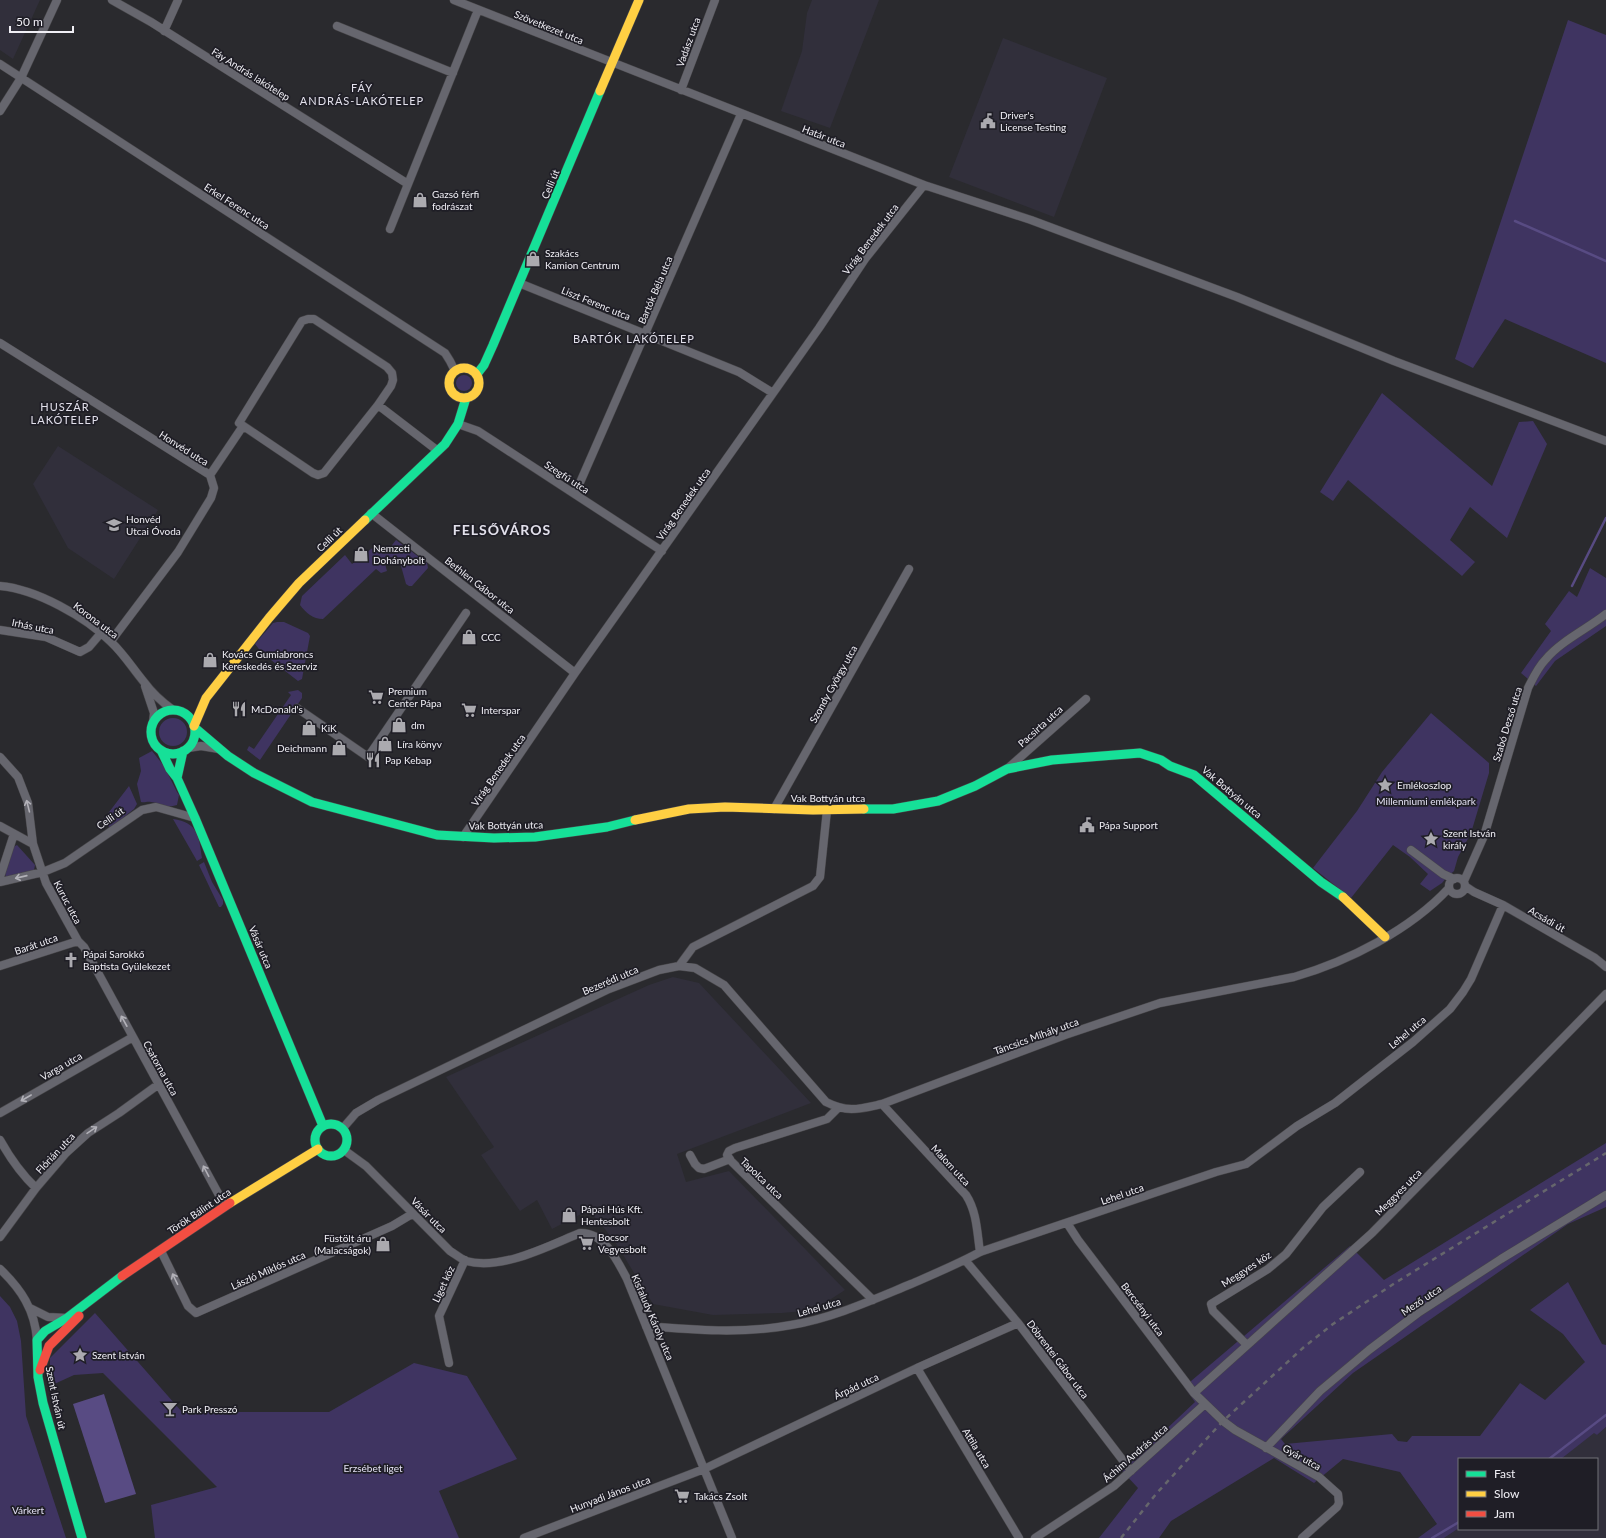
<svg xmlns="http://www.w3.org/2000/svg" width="1606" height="1538" font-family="Lato,sans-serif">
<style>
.built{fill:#312f3b}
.green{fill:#3f3461}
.water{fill:#584b83}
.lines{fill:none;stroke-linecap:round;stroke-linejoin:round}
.stream{stroke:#584b83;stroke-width:2.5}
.street-casing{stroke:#474649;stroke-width:9}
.fast-casing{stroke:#474649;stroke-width:10}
.slow-casing{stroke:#474649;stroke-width:10}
.jam-casing{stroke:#474649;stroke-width:10}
.street{stroke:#66666e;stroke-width:8}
.fast{stroke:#16e098;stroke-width:9}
.slow{stroke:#ffcf43;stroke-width:9}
.jam{stroke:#f24e42;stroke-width:9}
.rail{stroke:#66666c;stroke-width:2.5;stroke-dasharray:5 5;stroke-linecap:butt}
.oneway{stroke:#b2b1b8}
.labels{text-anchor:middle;stroke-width:3.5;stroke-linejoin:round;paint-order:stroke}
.street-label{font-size:10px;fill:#f0eff5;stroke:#1f1e26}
.poi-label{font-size:10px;fill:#f0eff5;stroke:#1f1e26;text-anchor:start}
.park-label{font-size:10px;fill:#e4e1f4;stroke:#1f1e26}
.neighbourhood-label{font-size:11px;letter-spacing:1px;fill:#e2e0eb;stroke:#1f1e26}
.district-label{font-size:14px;font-weight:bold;letter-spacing:1px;fill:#e2e0eb;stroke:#1f1e26}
</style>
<rect width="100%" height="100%" fill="#2a2a2e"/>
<path class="built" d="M0,0h40l-27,59 -13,-9z
M812,0h67l-49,128 -49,-17 21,-60 5,-38z
M1003,38l104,40 -53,139 -105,-40z
M58,446l100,64 -44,69 -46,-31 -35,-64z
M673,977l26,6 112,120 -134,51 9,28 43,-11 116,119 -31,20 -32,3 -69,2 -60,-11 -36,-59 -19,-25 -11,-9 -35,18 -15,-29 -17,11 -39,-56 13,-8 -48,-70 203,-92z
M1606,1427v111h-162l15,-10 138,1v-70h-36l33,-27 3,3z"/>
<path class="green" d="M1568,20l38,15v328l-101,-44 -32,49 -18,-9z
M456 383a8 8 0 1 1 16 0a8 8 0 1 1-16 0Z
M1382,393l110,93 27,-64 14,-1 14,23 -40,94 -37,-31 -20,33 25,22 -13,14 -114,-96 -15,21 -13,-9z
M396,540l31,23 1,5 -16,18h-3l-3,-2 -5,-18 -9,-9 -8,3 3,11 -6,2 -5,-4 -53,50c-10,0 -17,-6 -23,-14l2,-9 43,-41 7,9 23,-18 10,8z
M1590,568l16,10v48l-51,35 -19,25 -15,-13 30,-42 -6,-7 24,-33 8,6z
M277,622h7l24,11 2,3 -8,43 -4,2 -36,-28 -7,-9 18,-21z
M298,690l4,3v5l-42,62 -13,-10 2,-4 5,3 37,-54 -3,-3z
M1431,713l58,50v10l-18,60 -13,24 -4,14 -7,6 -5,6 -12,8 -10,-7 8,-10 -18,-17 -17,-12 -42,53 -38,-30 44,-57 25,-39z
M159 732a14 14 0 1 1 28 0a14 14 0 1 1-28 0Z
M152,751l12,15 13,26 2,3 -2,10c-12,4 -15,-2 -26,-3 -4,-1 -6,1 -10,0l-4,-18 4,-13 -2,-13z
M129,786l8,18 -3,5 -24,19 -7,-8z
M173,819c25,3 26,18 29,39l-5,3z
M17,845l18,20 -1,5 -27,7 -2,-2 8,-28z
M204,862l8,20 11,18v4l-2,3h-2l-20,-42z
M1606,1143v64l-38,17 -215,149 -72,66 4,5 107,-10 6,7 9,1 5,-6h68l40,-53 25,17 40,-38 -22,-28 -33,-24 38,-28 34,62 4,1v82l-9,8 -3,-2 -33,26h-102v69l-15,10h-26l19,-14 -37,-52 -57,-13 -29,24 -40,-25 -103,63 -12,17h-60l39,-50 -16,-17 73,-69 -11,-15 166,-141 34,34z
M0,1296l10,11 7,14 4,20 5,75 40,122h-66z
M95,1313l87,99h147l85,-49 53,13 50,83 -78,32 20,47h-304l-4,-33 66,-18 -114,-114 -29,2 -24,11v-28z"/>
<path class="water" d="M104,1394l32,100 -31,9 -32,-99z"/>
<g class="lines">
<path class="stream" d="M1515,221l91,40
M1572,586l34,-68
M1549,1459l57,-44
M1432,1538l27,-16"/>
<g class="street-casing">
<path id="street" d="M112,0l39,22 257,162
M454,0l470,185 107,35 206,77 157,64 212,80
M337,26l116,47
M164,31l14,-31
M0,64l445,289 5,8 5,10
M681,90l34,-90
M0,111l21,-33 36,-78
M390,229l88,-219
M519,283l220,89 34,21
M308,319h6l73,48 5,6 1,7 -2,6 -13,19 -54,68 -6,2 -5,-2 -74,-50 63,-102z
M0,343l210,132 4,13 -3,10 -33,54 -67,89
M378,405l60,46
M458,424l20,7 184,120
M210,475l33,-49
M575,494l166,-380
M371,513l204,160
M0,586c36,3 86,31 111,56 13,12 22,27 33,40 8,11 18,20 29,28
M0,630l46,7 34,15 9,-5 12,-14
M145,686l9,27 -1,10
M297,708l71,49 98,-144
M188,748l13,-2 18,3
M0,757l18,20 10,26 5,41 13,39 32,58 6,6 141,259
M1007,769l79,-70
M774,809l135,-240
M0,826l33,18
M463,837l112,-164 244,-345 46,-69 59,-74
M1411,850l32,24 11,5
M0,877l14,-43
M1449 886a8 8 0 1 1 16 0a8 8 0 1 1-16 0Z
M1464,881l20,-45 44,-148c5,-10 10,-21 18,-29 15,-18 41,-30 60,-45
M0,882l43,-10 22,-9 77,-53 14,-3 39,11
M1465,886l9,6 29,13 92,53 11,9
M0,966l78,-25
M679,966l14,-19 120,-61 7,-9 7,-67
M882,1104l84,91c11,17 11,37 14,57
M838,1108l-11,11 -92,29 -6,3 -2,4 4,6 142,139
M0,1113l133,-76
M343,1128l13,-15 22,-13 231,-111 50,-19 20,-4 16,2 29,17 102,117c22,11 33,7 56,2l183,-69 95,-32 134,-26c55,-16 116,-47 155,-89
M0,1140c10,18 21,34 36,48
M344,1150l22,16 84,85c5,3 11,8 16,10 35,10 82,-15 114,-28 24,-1 37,27 47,46l105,259
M690,1155l5,9 4,4 5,1 26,-10
M1067,1223l11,17 116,153 29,28 12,9 84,47 19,17 1,9 -2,4 -35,31
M0,1237l36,-49 30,-35 22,-20 31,-20 40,-29
M161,1251l27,55 8,7 196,-87 20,-12
M965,1260l53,63 113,148
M0,1269c21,20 35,41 37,71
M30,1308l18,9 19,1
M646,1326c48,4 98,8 145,-1 42,-7 81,-25 120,-41 23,-10 47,-20 69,-32l236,-80 30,-8 51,-38 38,-23 78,-61 37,-33 13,-17 8,-13 32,-74
M1247,1345l-34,-34 -2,-7 57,-35 18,-15 37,-47 37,-35
M449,1363l-10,-47 26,-56
M917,1368l102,170
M1194,1393l178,-160 234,-239
M1266,1448l54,-57 49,-41 49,-37 83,-54 105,-64
M524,1538l180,-69 213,-101 101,-45
M1035,1538l79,-52 91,-82"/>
</g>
<g class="fast-casing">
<path id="fast" d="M477,374l7,-9 9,-20 107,-254
M365,520l80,-76 13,-20 8,-26
M151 732a22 22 0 1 1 44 0a22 22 0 1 1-44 0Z
M195,728l33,28 26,17 58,29 125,33 57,3 41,-1 72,-10 28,-7
M161,750l9,19 7,9 18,40 128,308
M177,778l6,-27
M864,809h29l45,-8 37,-15 32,-17 45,-9 88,-7 21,7 9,6 24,9 127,107 22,15
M315 1140a16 16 0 1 1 32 0a16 16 0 1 1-32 0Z
M82,1538l-39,-135 -5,-26 -1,-37 8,-9 22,-13 55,-42"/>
</g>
<g class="slow-casing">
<path id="slow" d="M600,91l39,-91
M449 383a15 15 0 1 1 30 0a15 15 0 1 1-30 0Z
M194,726l12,-28 63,-80 30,-35 66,-63
M635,820l54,-11 36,-2 88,3 51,-1
M1343,897l42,40
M230,1203l88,-54"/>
</g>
<g class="jam-casing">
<path id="jam" d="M122,1276l108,-73
M40,1370l9,-24 30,-30"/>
</g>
<use href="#street" class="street"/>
<use href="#fast" class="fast"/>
<use href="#slow" class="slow"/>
<use href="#jam" class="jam"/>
<path class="rail" d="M1121,1538l35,-44 67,-73 81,-74 29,-23 62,-41 211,-130"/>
</g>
<defs><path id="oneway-shaft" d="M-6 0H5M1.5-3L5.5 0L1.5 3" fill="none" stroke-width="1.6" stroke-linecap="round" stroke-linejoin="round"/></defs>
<g class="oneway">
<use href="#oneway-shaft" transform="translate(28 806) rotate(-104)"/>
<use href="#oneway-shaft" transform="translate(21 877) rotate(167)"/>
<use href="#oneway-shaft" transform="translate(124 1021) rotate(-119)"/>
<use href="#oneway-shaft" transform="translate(26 1098) rotate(150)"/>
<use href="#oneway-shaft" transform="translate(92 1130) rotate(-34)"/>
<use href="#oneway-shaft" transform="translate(206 1171) rotate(-118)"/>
<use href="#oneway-shaft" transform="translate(175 1279) rotate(-116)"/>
</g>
<defs>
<g id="civic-bare" transform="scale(1.2)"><path d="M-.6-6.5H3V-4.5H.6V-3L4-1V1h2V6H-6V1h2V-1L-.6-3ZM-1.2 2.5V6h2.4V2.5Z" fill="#abaaaf" stroke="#1f1e26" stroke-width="2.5" paint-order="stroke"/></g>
<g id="shop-bare" transform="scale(1.2)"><path d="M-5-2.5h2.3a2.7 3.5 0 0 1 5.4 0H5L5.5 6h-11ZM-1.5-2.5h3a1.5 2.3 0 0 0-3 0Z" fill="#abaaaf" stroke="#1f1e26" stroke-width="2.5" paint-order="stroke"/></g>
<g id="school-bare" transform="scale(1.2)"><path d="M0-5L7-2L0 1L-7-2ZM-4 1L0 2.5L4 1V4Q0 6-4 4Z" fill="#abaaaf" stroke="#1f1e26" stroke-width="2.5" paint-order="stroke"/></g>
<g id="supermarket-bare" transform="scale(1.2)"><path d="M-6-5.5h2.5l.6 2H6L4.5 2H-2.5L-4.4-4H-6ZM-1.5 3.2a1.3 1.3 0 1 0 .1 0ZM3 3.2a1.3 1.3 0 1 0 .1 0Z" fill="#abaaaf" stroke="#1f1e26" stroke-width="2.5" paint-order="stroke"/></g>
<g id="restaurant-bare" transform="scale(1.2)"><path d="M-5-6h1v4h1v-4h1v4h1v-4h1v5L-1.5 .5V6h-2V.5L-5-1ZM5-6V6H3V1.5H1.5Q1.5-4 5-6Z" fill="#abaaaf" stroke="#1f1e26" stroke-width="2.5" paint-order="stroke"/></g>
<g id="sight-bare" transform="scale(1.2)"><path d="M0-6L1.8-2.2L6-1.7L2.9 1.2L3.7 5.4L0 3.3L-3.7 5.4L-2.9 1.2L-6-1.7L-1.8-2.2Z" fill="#abaaaf" stroke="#1f1e26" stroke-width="2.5" paint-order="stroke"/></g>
<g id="church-bare" transform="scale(1.2)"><path d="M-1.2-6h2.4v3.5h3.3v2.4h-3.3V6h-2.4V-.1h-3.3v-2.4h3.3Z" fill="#abaaaf" stroke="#1f1e26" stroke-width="2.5" paint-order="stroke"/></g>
<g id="bar-bare" transform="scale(1.2)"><path d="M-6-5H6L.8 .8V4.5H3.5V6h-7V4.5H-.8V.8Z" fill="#abaaaf" stroke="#1f1e26" stroke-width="2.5" paint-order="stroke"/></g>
</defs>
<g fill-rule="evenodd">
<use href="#civic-bare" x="988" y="121"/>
<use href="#shop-bare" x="420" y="200"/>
<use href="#shop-bare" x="533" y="259"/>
<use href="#school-bare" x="114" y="525"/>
<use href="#shop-bare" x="361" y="554"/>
<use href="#shop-bare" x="469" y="637"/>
<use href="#shop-bare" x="210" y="660"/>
<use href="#supermarket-bare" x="376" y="697"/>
<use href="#restaurant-bare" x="239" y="709"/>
<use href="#supermarket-bare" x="469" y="710"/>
<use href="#shop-bare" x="399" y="725"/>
<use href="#shop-bare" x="309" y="728"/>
<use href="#shop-bare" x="385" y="744"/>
<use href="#shop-bare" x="339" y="748"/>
<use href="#restaurant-bare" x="373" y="760"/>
<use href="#sight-bare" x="1385" y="785"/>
<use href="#civic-bare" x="1087" y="825"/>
<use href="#sight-bare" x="1431" y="839"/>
<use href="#church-bare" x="71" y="960"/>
<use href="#shop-bare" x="569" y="1215"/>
<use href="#supermarket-bare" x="586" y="1243"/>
<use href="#shop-bare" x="383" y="1244"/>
<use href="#sight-bare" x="80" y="1355"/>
<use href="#bar-bare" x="170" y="1409"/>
<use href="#supermarket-bare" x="682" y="1496"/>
</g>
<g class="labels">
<g class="street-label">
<text transform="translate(549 27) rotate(22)" y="4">Szövetkezet utca</text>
<text transform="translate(688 42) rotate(-70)" y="4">Vadász utca</text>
<text transform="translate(251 74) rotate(32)" y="4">Fáy András lakótelep</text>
<text transform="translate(824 136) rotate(21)" y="4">Határ utca</text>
<text transform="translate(550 184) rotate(-67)" y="4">Celli út</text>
<text transform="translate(237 206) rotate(33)" y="4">Erkel Ferenc utca</text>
<text transform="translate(870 239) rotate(-53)" y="4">Virág Benedek utca</text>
<text transform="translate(655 290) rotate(-67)" y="4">Bartók Béla utca</text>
<text transform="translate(596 303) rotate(22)" y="4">Liszt Ferenc utca</text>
<text transform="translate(184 448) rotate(32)" y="4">Honvéd utca</text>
<text transform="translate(567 477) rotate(33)" y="4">Szegfű utca</text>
<text transform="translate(683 504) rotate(-55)" y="4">Virág Benedek utca</text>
<text transform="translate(329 539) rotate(-44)" y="4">Celli út</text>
<text transform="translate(480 585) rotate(38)" y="4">Bethlen Gábor utca</text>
<text transform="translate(96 620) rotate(37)" y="4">Korona utca</text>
<text transform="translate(33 626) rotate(11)" y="4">Irhás utca</text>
<text transform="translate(833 684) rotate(-61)" y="4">Szondy György utca</text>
<text transform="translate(1507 724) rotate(-73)" y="4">Szabó Dezső utca</text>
<text transform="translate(1040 726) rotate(-42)" y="4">Pacsirta utca</text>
<text transform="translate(498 770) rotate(-55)" y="4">Virág Benedek utca</text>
<text transform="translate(1232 792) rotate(40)" y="4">Vak Bottyán utca</text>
<text x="828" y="802">Vak Bottyán utca</text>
<text transform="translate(110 818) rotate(-35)" y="4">Celli út</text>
<text transform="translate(506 825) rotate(-1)" y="4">Vak Bottyán utca</text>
<text transform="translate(68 902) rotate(62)" y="4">Kuruc utca</text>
<text transform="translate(1547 919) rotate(30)" y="4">Acsádi út</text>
<text transform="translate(36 944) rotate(-19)" y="4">Barát utca</text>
<text transform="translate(261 947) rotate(67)" y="4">Vásár utca</text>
<text transform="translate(610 980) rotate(-23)" y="4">Bezerédi utca</text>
<text transform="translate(1407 1032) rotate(-40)" y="4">Lehel utca</text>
<text transform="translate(1036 1036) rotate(-20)" y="4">Táncsics Mihály utca</text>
<text transform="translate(61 1066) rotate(-30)" y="4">Varga utca</text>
<text transform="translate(161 1068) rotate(61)" y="4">Csatorna utca</text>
<text transform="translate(55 1153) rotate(-47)" y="4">Flórián utca</text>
<text transform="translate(951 1165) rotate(47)" y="4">Malom utca</text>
<text transform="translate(762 1178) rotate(44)" y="4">Tapolca utca</text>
<text transform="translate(1398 1192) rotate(-45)" y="4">Meggyes utca</text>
<text transform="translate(1122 1194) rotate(-19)" y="4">Lehel utca</text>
<text transform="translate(199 1211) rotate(-34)" y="4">Török Bálint utca</text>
<text transform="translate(429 1215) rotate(45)" y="4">Vásár utca</text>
<text transform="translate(1246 1269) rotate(-33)" y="4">Meggyes köz</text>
<text transform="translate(268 1270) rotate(-24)" y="4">László Miklós utca</text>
<text transform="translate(443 1284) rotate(-65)" y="4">Liget köz</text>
<text transform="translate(1421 1300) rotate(-34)" y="4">Mező utca</text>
<text transform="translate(819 1307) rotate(-16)" y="4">Lehel utca</text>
<text transform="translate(1143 1309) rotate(53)" y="4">Bercsényi utca</text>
<text transform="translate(653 1317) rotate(67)" y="4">Kisfaludy Károly utca</text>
<text transform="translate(1058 1359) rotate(53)" y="4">Döbrentei Gábor utca</text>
<text transform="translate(856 1386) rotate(-25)" y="4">Árpád utca</text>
<text transform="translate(56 1398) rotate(78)" y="4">Szent István út</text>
<text transform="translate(977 1448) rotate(59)" y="4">Attila utca</text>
<text transform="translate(1135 1453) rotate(-41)" y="4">Áchim András utca</text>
<text transform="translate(1302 1457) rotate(29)" y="4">Gyár utca</text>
<text transform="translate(610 1494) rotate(-21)" y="4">Hunyadi János utca</text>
</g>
<g class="poi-label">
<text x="1000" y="119">Driver's<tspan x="1000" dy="12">License Testing</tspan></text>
<text x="432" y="198">Gazsó férfi<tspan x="432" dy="12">fodrászat</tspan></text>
<text x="545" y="257">Szakács<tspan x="545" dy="12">Kamion Centrum</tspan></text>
<text x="126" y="523">Honvéd<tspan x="126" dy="12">Utcai Óvoda</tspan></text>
<text x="373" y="552">Nemzeti<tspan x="373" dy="12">Dohánybolt</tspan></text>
<text x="481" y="641">CCC</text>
<text x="222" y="658">Kovács Gumiabroncs<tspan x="222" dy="12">Kereskedés és Szerviz</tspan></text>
<text x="388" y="695">Premium<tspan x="388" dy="12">Center Pápa</tspan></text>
<text x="251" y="713">McDonald's</text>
<text x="481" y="714">Interspar</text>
<text x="411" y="729">dm</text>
<text x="321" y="732">KiK</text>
<text x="397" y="748">Líra könyv</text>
<text x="327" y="752" text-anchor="end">Deichmann</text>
<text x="385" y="764">Pap Kebap</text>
<text x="1397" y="789">Emlékoszlop</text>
<text x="1099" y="829">Pápa Support</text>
<text x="1443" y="837">Szent István<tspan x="1443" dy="12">király</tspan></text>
<text x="83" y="958">Pápai Sarokkő<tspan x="83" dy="12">Baptista Gyülekezet</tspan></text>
<text x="581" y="1213">Pápai Hús Kft.<tspan x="581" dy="12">Hentesbolt</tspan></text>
<text x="598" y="1241">Bocsor<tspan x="598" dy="12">Vegyesbolt</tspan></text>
<text x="371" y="1242" text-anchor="end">Füstölt áru<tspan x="371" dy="12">(Malacságok)</tspan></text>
<text x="92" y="1359">Szent István</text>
<text x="182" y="1413">Park Presszó</text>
<text x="694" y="1500">Takács Zsolt</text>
</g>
<g class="park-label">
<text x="1426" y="805">Millenniumi emlékpark</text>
<text x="373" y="1472">Erzsébet liget</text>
<text x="28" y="1514">Várkert</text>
</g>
<g class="neighbourhood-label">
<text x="362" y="92">FÁY<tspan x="362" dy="13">ANDRÁS-LAKÓTELEP</tspan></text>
<text x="634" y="343">BARTÓK LAKÓTELEP</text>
<text x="65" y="411">HUSZÁR<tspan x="65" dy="13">LAKÓTELEP</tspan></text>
</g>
<g class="district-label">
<text x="502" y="535">FELSŐVÁROS</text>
</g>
</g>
<rect x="1458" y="1458" width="140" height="72" fill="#1f1e26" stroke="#737279"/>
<rect x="1466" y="1471" width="20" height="6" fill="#16e098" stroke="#737279"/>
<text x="1494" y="1478" font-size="12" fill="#f0eff5">Fast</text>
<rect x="1466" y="1491" width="20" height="6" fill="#ffcf43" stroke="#737279"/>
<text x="1494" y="1498" font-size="12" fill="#f0eff5">Slow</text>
<rect x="1466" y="1511" width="20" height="6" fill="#f24e42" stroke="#737279"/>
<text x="1494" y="1518" font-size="12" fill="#f0eff5">Jam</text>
<path d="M10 26v6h63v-6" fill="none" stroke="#f0eff5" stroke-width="2"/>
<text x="16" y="26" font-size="12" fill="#f0eff5" stroke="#1f1e26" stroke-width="3" paint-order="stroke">50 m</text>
</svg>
